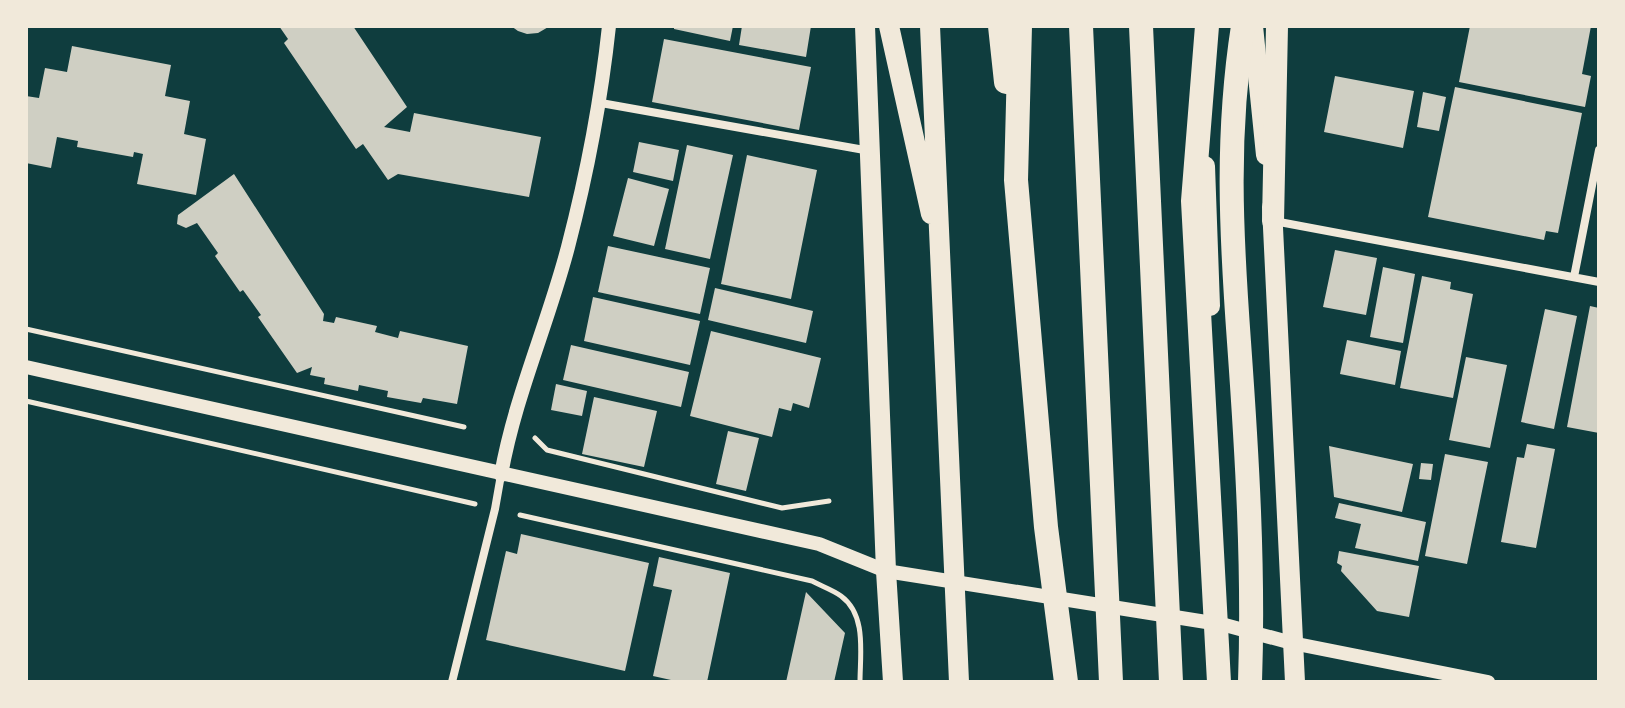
<svg xmlns="http://www.w3.org/2000/svg" width="1625" height="708" font-family="'PT Sans Narrow',sans-serif">
<style>
.building{fill:#cfcfc3}
.lines{fill:none;stroke-linecap:round;stroke-linejoin:round}
.path{stroke:#f1e9da;stroke-width:5}
.minor{stroke:#f1e9da;stroke-width:8}
.tertiary{stroke:#f1e9da;stroke-width:14}
.primary{stroke:#f1e9da;stroke-width:20}
.trunk{stroke:#f1e9da;stroke-width:22}
.motorway{stroke:#f1e9da;stroke-width:24}
</style>
<rect width="100%" height="100%" fill="#0f3d3e"/>
<path class="building" d="M279,26h74l54,81 -23,20 26,5 4,-19 127,24 -12,60 -131,-23 -10,6 -25,-36 -7,5 -72,-106 4,-4z
M511,26h39l-12,7 -11,1 -9,-3z
M674,26h59l-3,15 -56,-12z
M742,26h69l-5,31 -67,-12z
M1470,26h121l-9,48 9,2 -6,31 -126,-25z
M664,39l147,28 -12,63 -147,-28z
M72,46l99,19 -6,31 25,5 -6,33 22,5 -10,56 -59,-11 6,-30 -9,-2 -1,5 -56,-10 1,-6 -21,-4 -6,31 -25,-5v-67l13,2 6,-30 22,4z
M1335,76l79,15 -11,57 -79,-16z
M1455,87l127,26 -24,120 -12,-2 -2,9 -116,-23z
M1423,92l23,5 -7,34 -22,-4z
M639,142l40,8 -6,31 -40,-9z
M687,145l46,10 -23,104 -45,-10z
M747,155l70,15 -26,129 -70,-15z
M234,174l90,140 -1,7 11,2 2,-6 41,9 -2,6 23,6 2,-7 68,15 -11,58 -34,-6 -2,5 -34,-6 1,-6 -29,-6 -1,6 -34,-7 1,-6 -15,-3 2,-8 -15,6 -39,-56 3,-2 -18,-25 -3,2 -25,-36 3,-3 -21,-30 -11,5 -9,-4 1,-9z
M628,178l41,11 -15,57 -41,-10z
M608,246l102,22 -10,46 -102,-22z
M1335,250l42,8 -11,57 -43,-8z
M1383,267l32,7 -12,69 -33,-6z
M1422,276l29,6 -1,7 23,5 -20,104 -53,-10z
M715,288l98,23 -7,32 -98,-23z
M593,297l107,24 -10,44 -106,-24z
M1590,306l9,2v125l-32,-6z
M1545,309l32,7 -23,113 -33,-7z
M711,331l110,27 -12,50 -16,-5 -2,8 -12,-3 -7,29 -82,-21z
M1347,340l54,11 -6,34 -55,-11z
M571,345l118,27 -8,35 -118,-27z
M1466,357l41,8 -17,83 -41,-8z
M556,384l31,7 -5,25 -31,-6z
M594,397l63,14 -13,56 -62,-13z
M728,431l31,7 -13,53 -30,-7z
M1527,444l28,5 -19,99 -35,-6 16,-85 7,1z
M1329,446l84,18 -11,48 -68,-15z
M1445,454l43,8 -21,102 -42,-8z
M1421,463l12,1 -2,16 -12,-1z
M1339,503l87,19 -8,39 -63,-13 6,-24 -26,-6z
M521,534l128,29 -24,108 -139,-31 20,-89 11,3z
M1339,551l80,15 -10,51 -32,-6 -36,-40 1,-5 -5,-3z
M659,557l71,16 -23,109h-27l-27,-6 19,-86 -19,-4z
M806,592l39,41 -11,49h-48z"/>
<g class="lines">
<path class="path" d="M26,329l438,98
M26,401l449,103
M535,438l12,12 235,58 47,-7
M520,515l292,66c9,5 21,9 29,15 26,19 19,58 19,86"/>
<path class="minor" d="M601,103l269,48
M1274,221l325,61
M1574,277l25,-127
M452,682l43,-173 6,-34"/>
<path class="tertiary" d="M26,367l793,177 67,27 339,54 67,18 196,39
M501,475c14,-79 47,-151 67,-228 19,-73 33,-146 41,-221"/>
<path class="primary" d="M865,26l21,545 7,111
M889,26l42,188
M930,26l29,656
M1253,26l13,129
M1205,166l5,140
M1272,207l23,475"/>
<path class="trunk" d="M1273,221l4,-195"/>
<path class="motorway" d="M1000,26l6,56
M1020,26l-4,154 30,347 20,155
M1081,26l30,656
M1141,26l30,656
M1207,26l-14,175 26,481
M1243,26c-17,109 -12,206 -4,316 8,112 15,227 11,340"/>
</g>
<rect width="1625" height="708" fill="none" stroke="#f1e9da" stroke-width="56"/>
</svg>
